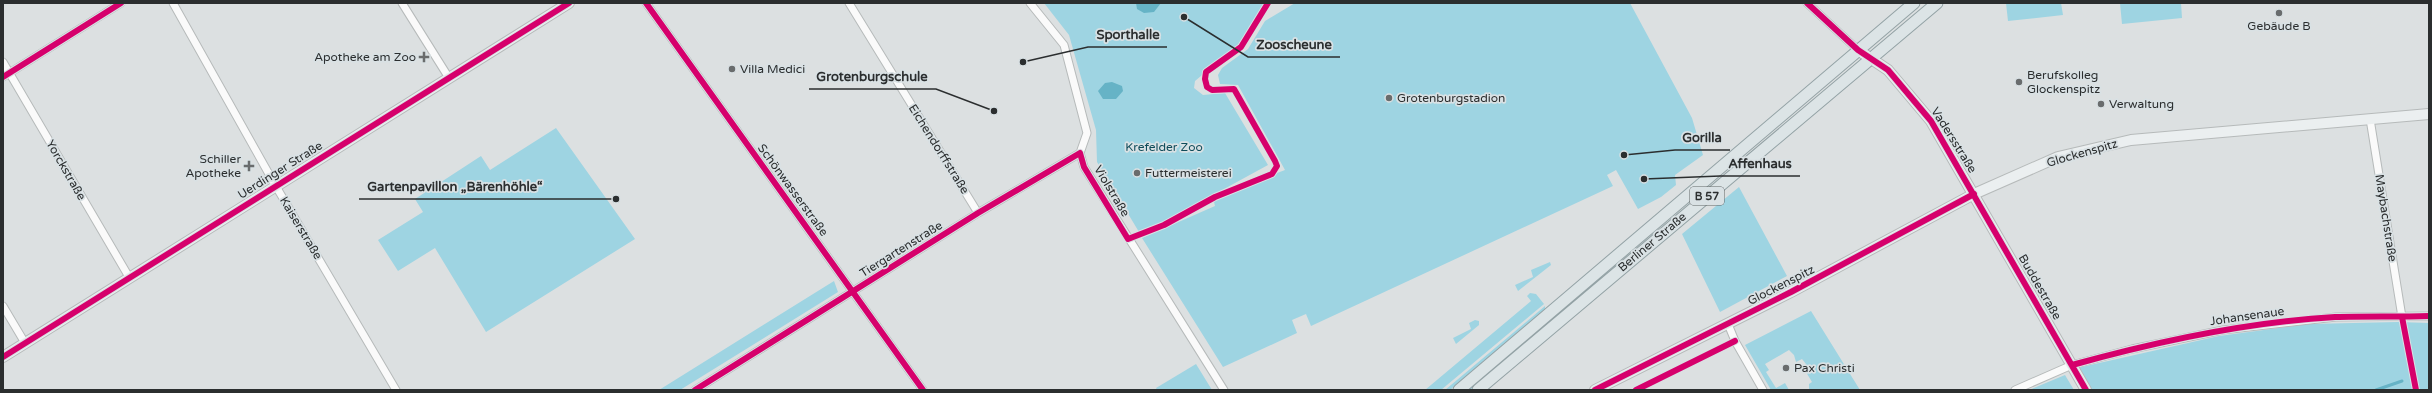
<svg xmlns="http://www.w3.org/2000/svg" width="2432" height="393" font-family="'Varela Round',sans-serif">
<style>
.green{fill:#9ed4e2}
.water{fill:#66b3c6}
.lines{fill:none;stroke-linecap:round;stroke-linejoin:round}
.stream{stroke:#66b3c6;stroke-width:3}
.street-casing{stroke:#b6baba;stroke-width:9}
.secondary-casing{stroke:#b6baba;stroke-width:12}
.primary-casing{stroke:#93a2a5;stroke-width:13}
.street{stroke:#fafafa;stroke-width:7}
.secondary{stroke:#ebeff0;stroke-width:10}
.primary{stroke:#dce4e6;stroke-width:11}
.tram{stroke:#bbbbbc;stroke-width:1}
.cycleway-casing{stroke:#d9e1e4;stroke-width:8}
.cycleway{stroke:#d6006c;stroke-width:6}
.poi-dot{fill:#696c6d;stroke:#d9e1e4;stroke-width:1.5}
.labels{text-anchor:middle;stroke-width:3.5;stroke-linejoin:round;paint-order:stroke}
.shield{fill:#d9e1e4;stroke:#5f6465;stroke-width:1}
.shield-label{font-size:11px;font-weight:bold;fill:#2b2e2f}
.poi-label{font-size:12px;fill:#2b2e2f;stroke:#d9e1e4;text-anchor:start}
.street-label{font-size:12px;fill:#2b2e2f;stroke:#d9e1e4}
.park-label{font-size:12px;fill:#0f4c5a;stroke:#d9e1e4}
.leader{fill:none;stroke:#2b2e2f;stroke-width:1.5}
.callout-dot{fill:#2b2e2f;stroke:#d9e1e4;stroke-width:1.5}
.callout-label{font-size:13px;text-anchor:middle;font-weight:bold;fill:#2b2e2f;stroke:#d9e1e4;stroke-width:3.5;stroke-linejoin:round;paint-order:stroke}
</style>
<rect width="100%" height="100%" fill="#dce0e1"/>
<path class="green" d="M1044,3h222l-28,42 -43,36 -1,7 9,7 22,-2 43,72 -108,59 -21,8 -42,-70 -1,-32 -27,-95z
M1295,3h335l62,115 11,37 -28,20 1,10 -15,12 -23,12 -22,-39 -9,5 6,11 -302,140 -5,-12 -14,6 5,13 -74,34 -81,-129 73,-32 -2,-8 72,-28 -47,-85 -18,-1 -2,-9 4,-7 26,-19 17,-28z
M2006,3h55l2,12 -55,6z
M2120,3h61l1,15 -60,6z
M556,128l79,111 -149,93 -51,-84 -37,23 -20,-31 45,-28 -8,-13 66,-43 9,14z
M1739,187l48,89 -67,36 -38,-78z
M1550,262l1,3 -33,26 -3,-6 18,-8 -2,-7z
M834,281l4,11 -158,98h-21z
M1530,293l6,1 8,10 -103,86h-16l106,-89 -4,-5z
M1545,306v4l-95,80h-5z
M1811,311l49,79h-51v-6l3,-2 -9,-15 3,-3 -4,-5 -6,3 -2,-7 -5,-5 -24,14 4,6 -3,2 10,16 9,-5 4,7h-18l-26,-45z
M1475,320l4,1v4l-23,19 -3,-6 18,-9 -2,-6z
M1548,320l2,2 -80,68h-5z
M2398,322l31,1v67h-338l-14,-22 142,-32 90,-12z
M1196,364l16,26h-55l-1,-2z
M2065,375l9,15h-45z"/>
<path class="water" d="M1136,3h25l-7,9 -10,1 -7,-4z
M1112,82l10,4 1,5 -7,8h-13l-5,-8 7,-8z"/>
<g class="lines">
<path class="stream" d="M2376,390l26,-9"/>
<g class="street-casing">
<path id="street" d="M173,3l101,180 122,207
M402,3l47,75
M646,3l277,387
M849,3l129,210
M1030,3l34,42 23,88 -7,20 4,14 140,223
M1807,3l51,47
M3,62l126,215
M3,77l118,-74
M2370,119l32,198
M3,306l22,37
M1728,324l7,17 28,49
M695,390l283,-177 102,-60
M2015,390l57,-25 60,-16 91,-19 113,-13 93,-1"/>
</g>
<g class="secondary-casing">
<path id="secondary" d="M1858,50l30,20 43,51 155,269
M3,357l566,-354
M1595,390l196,-98 183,-98 84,-37 73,-17 298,-26"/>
</g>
<g class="primary-casing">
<path id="primary" d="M1459,390l455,-387
M1478,390l459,-387"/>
</g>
<use href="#street" class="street"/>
<use href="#secondary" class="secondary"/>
<use href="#primary" class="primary"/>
<path class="tram" d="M3,358l570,-355"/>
<g class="cycleway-casing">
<path id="cycleway" d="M646,3l277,387
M1807,3l51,47 30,20 43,51 155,269
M3,77l118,-74
M2402,317l14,73
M3,357l566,-354
M2072,365c86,-24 173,-43 263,-48 31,-1 63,0 94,-1
M695,390l283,-177 102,-60 4,14 44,72 36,-14 51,-28 57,-23 5,-8 -2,-5 -41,-72 -22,1 -5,-3 -2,-8 1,-7 35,-25 27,-44
M1595,390l196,-98 183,-98
M1636,390l99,-49"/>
</g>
<use href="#cycleway" class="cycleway"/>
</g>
<g class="poi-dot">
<circle cx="2279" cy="13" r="4"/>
<path d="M422 51h4v4h4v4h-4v4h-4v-4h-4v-4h4z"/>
<circle cx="732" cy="69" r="4"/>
<circle cx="2019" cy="82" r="4"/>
<circle cx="1389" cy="98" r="4"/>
<circle cx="2101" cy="104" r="4"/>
<path d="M247 160h4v4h4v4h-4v4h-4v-4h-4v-4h4z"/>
<circle cx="1137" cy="173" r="4"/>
<circle cx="1786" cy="368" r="4"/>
</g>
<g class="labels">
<rect class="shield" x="1690" y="187" width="34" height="18" rx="3"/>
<g class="shield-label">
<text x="1707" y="200">B 57</text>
</g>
<g class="poi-label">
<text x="2279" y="30" text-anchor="middle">Gebäude B</text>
<text x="416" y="61" text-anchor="end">Apotheke am Zoo</text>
<text x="740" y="73">Villa Medici</text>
<text x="2027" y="79">Berufskolleg<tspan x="2027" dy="14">Glockenspitz</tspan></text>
<text x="1397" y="102">Grotenburgstadion</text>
<text x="2109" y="108">Verwaltung</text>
<text x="241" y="163" text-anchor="end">Schiller<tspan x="241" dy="14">Apotheke</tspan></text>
<text x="1145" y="177">Futtermeisterei</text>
<text x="1794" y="372">Pax Christi</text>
</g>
<g class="street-label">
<text transform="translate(1954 140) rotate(58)" y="4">Vadersstraße</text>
<text transform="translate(939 149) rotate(58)" y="4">Eichendorffstraße</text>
<text transform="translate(2082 153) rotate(-16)" y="4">Glockenspitz</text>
<text transform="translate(66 170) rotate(60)" y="4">Yorckstraße</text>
<text transform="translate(280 170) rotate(-32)" y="4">Uerdinger Straße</text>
<text transform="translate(793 190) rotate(54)" y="4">Schönwasserstraße</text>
<text transform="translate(1112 191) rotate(59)" y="4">Violstraße</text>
<text transform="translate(2386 218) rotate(81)" y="4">Maybachstraße</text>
<text transform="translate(301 228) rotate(59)" y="4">Kaiserstraße</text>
<text transform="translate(1652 242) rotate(-40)" y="4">Berliner Straße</text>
<text transform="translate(901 249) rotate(-32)" y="4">Tiergartenstraße</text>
<text transform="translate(1781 285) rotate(-27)" y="4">Glockenspitz</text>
<text transform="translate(2040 287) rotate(60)" y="4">Buddestraße</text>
<text transform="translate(2247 316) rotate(-8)" y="4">Johansenaue</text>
</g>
<g class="park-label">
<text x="1164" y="151">Krefelder Zoo</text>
</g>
</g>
<path class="leader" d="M1023 62L1088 47H1167M1184 17L1248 57H1340M994 111L936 89H809M1624 155L1675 150H1730M1644 179L1720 176H1800M616 199L551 199H359"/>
<g class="callout-dot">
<circle cx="1023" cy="62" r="4"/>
<circle cx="1184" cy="17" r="4"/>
<circle cx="994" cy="111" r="4"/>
<circle cx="1624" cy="155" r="4"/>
<circle cx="1644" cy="179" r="4"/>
<circle cx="616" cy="199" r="4"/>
</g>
<g class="callout-label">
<text x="1128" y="39">Sporthalle</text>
<text x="1294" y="49">Zooscheune</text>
<text x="872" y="81">Grotenburgschule</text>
<text x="1702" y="142">Gorilla</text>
<text x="1760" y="168">Affenhaus</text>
<text x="455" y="191">Gartenpavillon „Bärenhöhle“</text>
</g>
<rect width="2432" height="393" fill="none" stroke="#2b2e2f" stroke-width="8"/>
</svg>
